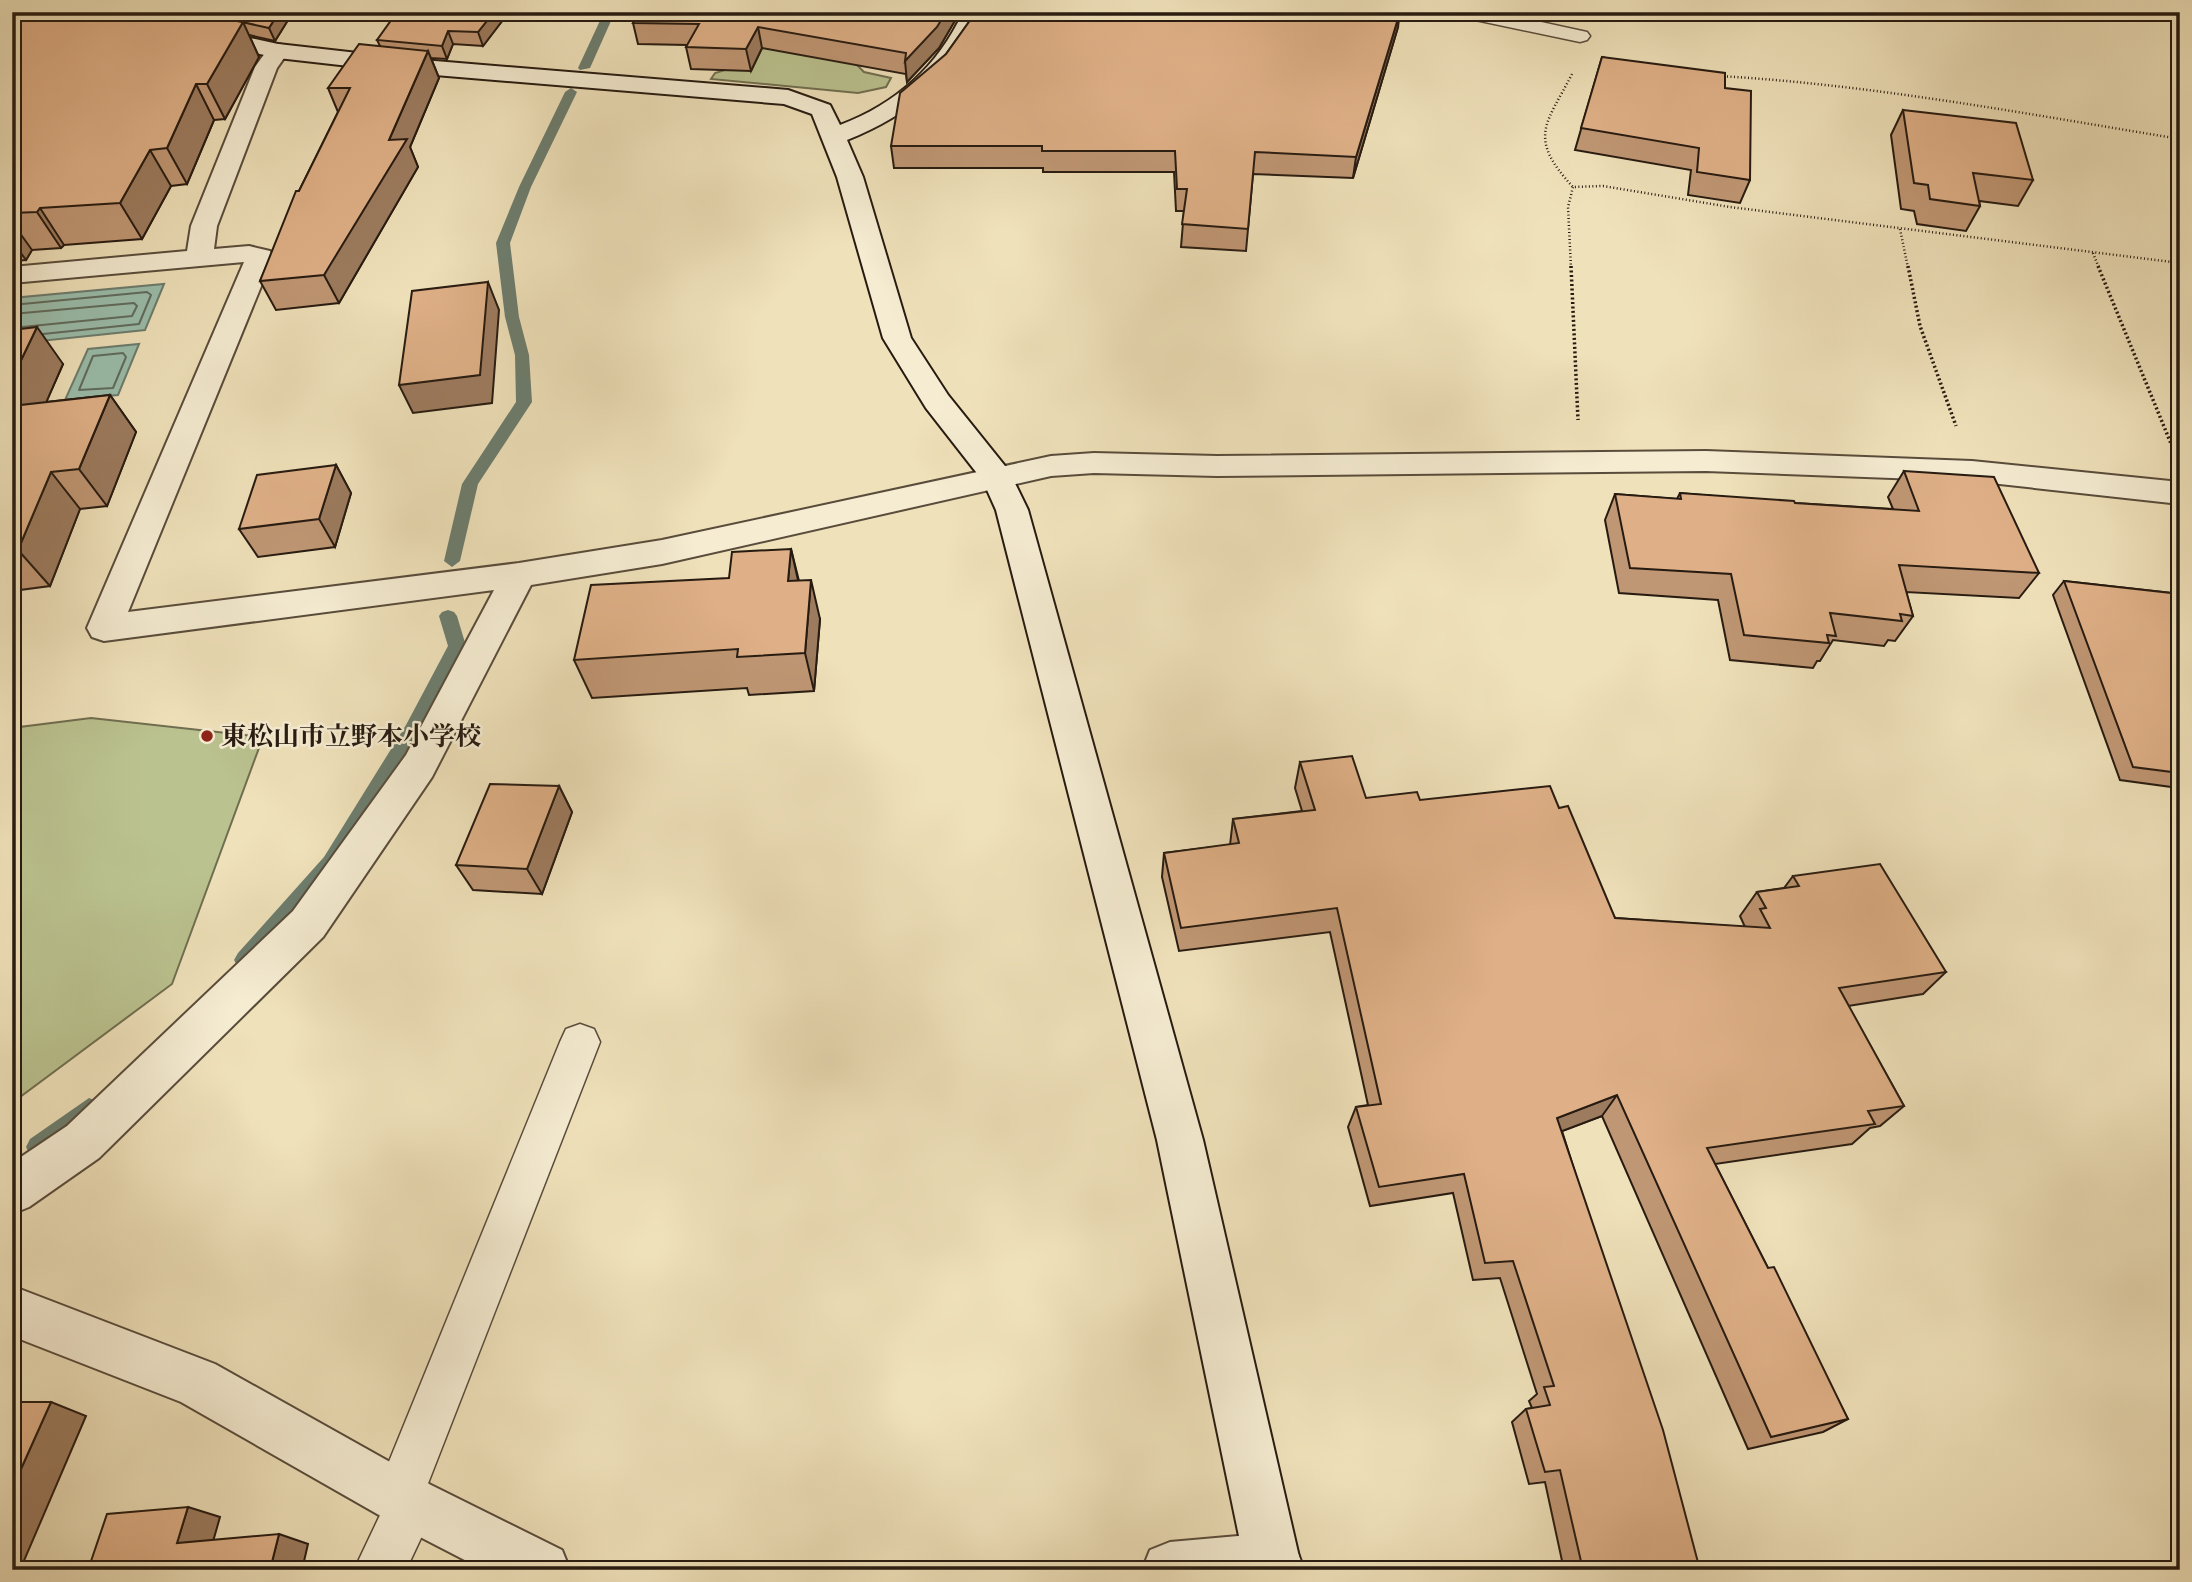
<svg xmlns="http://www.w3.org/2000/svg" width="2192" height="1582" font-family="Cardo,'Noto Serif JP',serif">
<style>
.green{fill:#bac28f;stroke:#706e50;stroke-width:2}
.water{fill:#9abeac;stroke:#6c7d6e;stroke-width:2}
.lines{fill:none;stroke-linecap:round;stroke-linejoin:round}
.shore{stroke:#606c5e;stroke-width:2}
.stream{fill:#6c7d6e;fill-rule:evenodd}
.lane-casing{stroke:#594c3b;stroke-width:3}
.street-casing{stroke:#594c3b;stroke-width:4}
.secondary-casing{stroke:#271b11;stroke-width:4}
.path-far1{stroke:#271b11;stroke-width:2.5;stroke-dasharray:1 2.5;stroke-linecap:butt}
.path{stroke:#271b11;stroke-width:3.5;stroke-dasharray:2 2.5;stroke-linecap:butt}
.lane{fill:#f5ecd2;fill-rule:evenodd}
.street{fill:#f5ecd2;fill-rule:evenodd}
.secondary{fill:#f5ecd2;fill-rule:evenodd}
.wall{fill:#c09774;stroke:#271b11;stroke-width:2}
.shaded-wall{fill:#9c7b5e;stroke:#271b11;stroke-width:2}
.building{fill:#dfb087;stroke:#271b11;stroke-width:2}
.poi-dot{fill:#8f2418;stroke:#f5ecd2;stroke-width:2.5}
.labels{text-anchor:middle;stroke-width:5;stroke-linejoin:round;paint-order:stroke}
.poi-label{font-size:26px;font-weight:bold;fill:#271b11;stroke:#f5ecd2;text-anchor:start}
</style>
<rect width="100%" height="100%" fill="#efe1ba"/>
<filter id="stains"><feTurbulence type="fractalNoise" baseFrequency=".00286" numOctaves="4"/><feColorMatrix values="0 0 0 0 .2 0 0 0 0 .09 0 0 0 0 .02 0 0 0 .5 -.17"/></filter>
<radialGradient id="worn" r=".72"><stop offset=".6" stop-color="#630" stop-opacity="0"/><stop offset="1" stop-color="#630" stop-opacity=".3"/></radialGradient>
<path class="green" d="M760,12l95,51 9,9 27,6 -5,9 -28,6 -147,-14 4,-6 33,-10z
M91,718l172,19 -91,247 -160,119v-375z"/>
<path class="water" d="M164,284l-19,46 -133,14v-46z
M139,344l-21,51 -53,5 23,-51z"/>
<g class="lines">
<path class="shore" d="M12,305l135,-13 4,3 -12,29 -96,10
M12,314l122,-11 3,3 -5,10 -120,12
M123,353l3,4 -13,31 -34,2 14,-34z"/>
<path class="stream" d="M604,12h11l-25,56 -10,2 -2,-2z
M571,88l6,4 -46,95 -21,56 9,74 10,38 3,47 -54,82 -18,77 -8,6 -8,-6 18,-77 54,-82 -1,-47 -10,-38 -9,-74 23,-56 46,-95z
M448,610l6,2 3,4 9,30 -46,89 -82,134 -86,98 -7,2 -7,-2 -4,-7 4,-7 86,-96 82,-132 42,-79 -9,-30 3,-4z
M89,1098l8,3 3,8 -3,8 -51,38 -8,3 -8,-3 -4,-8 4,-8z"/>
<g class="lane-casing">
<path id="lane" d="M1456,12h39l92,20 3,4 -3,4 -7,2 -114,-24z
M580,1024l14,5 6,13 -173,444 10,18 -31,66h-52l27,-57 -6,-17 185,-454 6,-13z"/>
</g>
<g class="street-casing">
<path id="street" d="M278,44l8,2 3,5 -12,17 -60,158 -3,23 35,-3 21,5 3,6 -145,355 391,-49 143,-23 389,-84 43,-3 123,3 489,-5 266,10 208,21v22l-208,-23 -266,-10 -489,5 -123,-3 -43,3 -389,88 -131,21 -99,192 -109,160 -224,221 -70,49 -17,7v-51l55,-37 226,-215 113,-156 88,-165 -390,51 -12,-4 -5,-9 157,-366 -232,21v-16l175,-16 4,-25 64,-159 15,-21z
M12,1286l203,78 216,121 131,65 8,20h-86l-91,-47 -212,-121 -169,-66z
M1273,1533l20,8 8,20 -4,9h-155l8,-20 20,-8z"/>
</g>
<g class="secondary-casing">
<path id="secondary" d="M963,12h22c-28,64 -75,103 -138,128l16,37 48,161 37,57 61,76 19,39 175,630 99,430h-56l-89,-430 -161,-630 -13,-29 -57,-73 -43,-70 -46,-161 -25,-63 -28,-10 -373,-31 -133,-15 -82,-18 -3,-5 3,-5 8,-2 74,16 133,15 377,31 42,15 10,20c56,-21 98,-59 123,-113z"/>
</g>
<path class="path-far1" d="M1572,74c-26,51 -45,63 1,113l30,-1 127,21 450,56
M1720,76c155,9 307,38 460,63
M1900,229l8,39
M2093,253l6,15
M1571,268l-3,-61 5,-20"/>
<path class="path" d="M1571,266l7,154
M1908,266l12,60 36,100
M2098,266l74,180"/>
<use href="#lane" class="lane"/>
<use href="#street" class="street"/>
<use href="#secondary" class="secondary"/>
</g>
<path class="wall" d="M12,12h281l-18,29 -26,-6 10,22 -34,62 -11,1 -27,64 -16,2 -29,53 -78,6 -3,3 -29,2 -6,10 -14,1z
M509,12l-26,34 -30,-2 -6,15 -16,-1 8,20 -29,69 8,20 -79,136 -63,7 -16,-29 39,-90 39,-79 -10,-24 52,-42 -3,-6z
M640,12h320l-21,36 -32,34 -1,-8 -144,-26 -11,23 -60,-2 -5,-22 1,-2 -49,-1 -5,-21z
M974,15l424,12 -45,151 -100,-4 -7,77 -65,-4 3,-36h-8l-2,-39h-131v-4h-149l-3,-22 55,-92z
M1602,57l123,31 25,92 -10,23 -52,-8 3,-25 -116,-20z
M1903,110l130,70 -15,26 -39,-5 1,5 -14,25 -49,-7 -3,-13 -13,-2 -10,-74z
M12,330l51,34 -17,38 64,-7 26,37 -29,74 -27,3 -30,77 -38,5z
M336,465l15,28 -16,54 -77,10 -19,-28z
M1904,471l135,102 -20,25 -113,-6 7,24 -18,25 -7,-1 -4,6 -51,-6 -13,21h-3l-4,7 -83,-8 -12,-60 -99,-7 -14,-73 10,-26 62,5 3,-6 115,10 98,6 -5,-12z
M791,549l8,32 21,38 -6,72 -65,4 -2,-7 -155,10 -18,-38 155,-82z
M2064,581l116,13v211l-9,-18 -51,-7 -67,-185z
M1300,762l66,36 54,2 139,8 56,110 130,9 -5,-11 17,-24 27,-4 9,-12 153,96 -23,22 -75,12 56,100 -24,20 -10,2 -18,16 -137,20 53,104 80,151 -25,13 -75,17 -146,-333 -40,15 138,439h-136l-19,-88 -16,2 -17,-62 14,-13 6,-1 -3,-7 8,-7 -37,-116 -27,2 -20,-87 -83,13 -22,-79 8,-20 12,-2 -38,-173 -151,19 -17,-74 2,-24 66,-8 3,-26 69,-8 -7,-23z
M559,786l13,26 -30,82 -69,-4 -17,-25z"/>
<path class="shaded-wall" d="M279,12h14l-18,29 -6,-13z
M494,12h15l-26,34 -5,-14z
M946,12h14l-21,36 -32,34 -2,-21z
M1400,12l-2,15 -45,151 3,-21z
M243,22l16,35 -34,62 -18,-35z
M758,27l4,21 -11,23 -5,-22z
M448,31l5,13 -6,15 -5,-13z
M428,51l11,27 -29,69 8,20 -79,136 -15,-28 65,-135z
M196,84l18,36 -27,64 -20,-36z
M150,150l21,36 -29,53 -22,-36z
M40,208l24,37 -3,3 -24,-36z
M12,222l20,28 -6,10 -14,-19z
M488,282l11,28 -7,93 -79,10 -14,-28z
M37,327l26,37 -35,80 -16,-19v-46z
M110,395l26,37 -29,74 -28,-37z
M336,465l15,28 -16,54 -16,-28z
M51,472l29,37 -30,77 -32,-36z
M791,549l9,40 -12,-8z
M811,580l9,39 -6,72 -9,-38z
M559,786l13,26 -30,82 -15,-25z
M1617,1095l-15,21 -58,22 13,-20z
M51,1402l35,14 -66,154h-8v-81z
M188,1507l32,10 -10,35 -33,-9z
M279,1534l29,10 -6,26h-32z"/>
<path class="building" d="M12,12h185l46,10 -36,62h-11l-29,64 -17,2 -30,53 -80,5 -3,4 -25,1z
M197,12h82l-10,16z
M397,12h97l-16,20 -30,-1 -6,15 -65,-6z
M640,12h306l-9,15 -32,34 1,-8 -148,-26 -12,22 -60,-2 13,-23 -66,-1z
M976,12h424l-44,145 -101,-5 -7,77 -66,-5 5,-35h-10l-2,-38h-133v-5h-151l9,-53 46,-39z
M359,44l69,7 -39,89 18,-1 -83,136 -64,6 36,-90h3l51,-103h-22z
M1602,57l123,16v15l26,3 -1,89 -53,-8 2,-24 -118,-20z
M1903,110l113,13 17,57 -60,-7 7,33 -50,-7 -2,-14 -14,-2z
M488,282l-8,93 -81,10 13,-94z
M37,327l-25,52v-49z
M110,395l-31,74 -28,3 -33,78 -6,1v-145z
M336,465l-17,54 -80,10 18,-54z
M1904,471l90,6 45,96 -140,-8 14,51 -13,-2 2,7 -72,-8 6,23 -9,-1 2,8 -85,-8 -13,-61 -101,-6 -15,-74 66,5 -1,-6 114,8 1,2 124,8z
M791,549l-3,32 23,-1 -6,73 -68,4 1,-8 -164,11 17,-75 138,-7 3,-26z
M2064,581l116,13v179l-47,-6z
M1352,756l14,42 51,-6 3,8 130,-14 9,22 9,-2 47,112 155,10 -10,-19 6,-1 -9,-16 42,-6 -6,-10 87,-12 66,108 -107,16 65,118 -36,5 7,13 -168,24 61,120 6,-1 74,152 -77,18 -154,-342 -60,23 106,312 37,140h-117l-23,-100 -15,2 -19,-63 24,-4 -6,-18 10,-1 -41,-125 -28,2 -21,-89 -85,13 -23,-80 25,-3 -44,-196 -156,20 -17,-75 75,-10 -6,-24 82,-9 -15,-48z
M490,784l69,2 -32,83 -71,-4z
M12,1402h39l-39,87z
M188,1507l-11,36 102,-9 -9,36h-182l19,-56z"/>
<circle class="poi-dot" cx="207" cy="736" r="7"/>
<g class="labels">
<g class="poi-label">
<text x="221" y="745">東松山市立野本小学校</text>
</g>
</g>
<rect width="2192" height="1582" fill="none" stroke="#efe1ba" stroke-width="42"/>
<rect x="14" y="14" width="2164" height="1554" fill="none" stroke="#271b11" stroke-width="3.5"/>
<rect x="21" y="21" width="2150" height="1540" fill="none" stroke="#271b11" stroke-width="2"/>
<rect width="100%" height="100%" filter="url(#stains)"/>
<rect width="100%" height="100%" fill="url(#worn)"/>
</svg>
